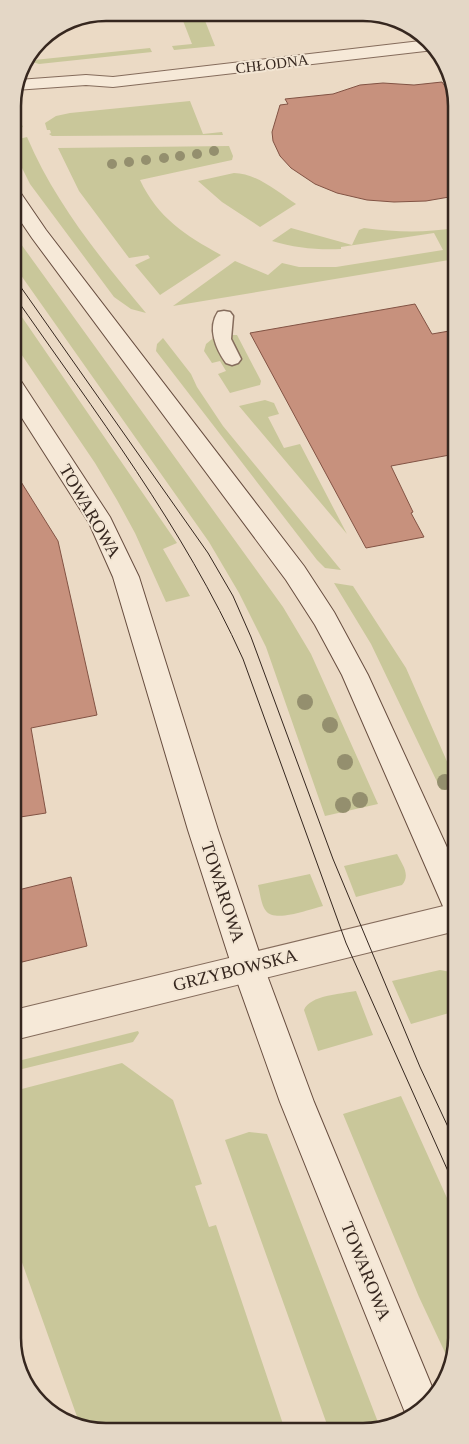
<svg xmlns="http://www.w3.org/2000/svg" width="469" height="1444" font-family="'Times New Roman',serif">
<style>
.green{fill:#c9c79a}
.building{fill:#c7917d;stroke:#825344}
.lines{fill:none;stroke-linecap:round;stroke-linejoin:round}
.service-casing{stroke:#856c5c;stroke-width:3}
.minor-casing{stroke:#856c5c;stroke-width:2}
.tertiary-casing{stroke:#856c5c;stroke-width:2}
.secondary-casing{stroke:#674d3f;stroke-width:2}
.service{fill:#f6e9d8;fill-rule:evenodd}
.minor{fill:#f6e9d8;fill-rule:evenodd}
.tertiary{fill:#f6e9d8;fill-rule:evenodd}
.secondary{fill:#f6e9d8;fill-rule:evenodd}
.tram{stroke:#36271f;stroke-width:1}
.tree{fill:#948f6e}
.labels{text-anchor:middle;stroke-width:4;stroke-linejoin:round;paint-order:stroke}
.far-street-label{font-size:15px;fill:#36271f;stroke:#f3e6d4}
.street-label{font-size:18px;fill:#36271f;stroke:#f3e6d4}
.rim{fill:none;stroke:#36271f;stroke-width:2.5}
</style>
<rect width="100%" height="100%" fill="#ebdac5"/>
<path class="green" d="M180,13h22l13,33 -41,4 -2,-4 20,-2z
M150,48l2,4 -113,12 -13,-4 4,-5 4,5z
M190,101l13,33 19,-2 1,3 -171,1 -3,-2 2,-1 -1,-3h-3l-2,-7 11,-7 14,-3z
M16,112l7,15 -8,2 4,10 8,-2c28,66 74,122 119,176l-15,-4 -17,-12 -84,-113 -17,-34v-34z
M229,146l4,10 -1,4 -92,20c18,38 45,55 81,75l-61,40 -25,-30 15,-7 -2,-3 -19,3 -50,-67 -21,-43z
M234,173c22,0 44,19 62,31l-36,23 -38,-25 -24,-21z
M291,228l61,17 7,-15 5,-2c31,4 60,5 91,0v31l-282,47 62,-45 33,14 14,-12 17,4h37l107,-17 -9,-17 -93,14v2c-24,1 -46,-1 -69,-8z
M13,233l270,374 28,47 67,150 -53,12 -59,-169 -27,-54 -30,-51 -196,-278z
M13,304l164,239 -14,6 27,47 -24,6 -31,-69 -18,-33 -22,-37 -82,-121z
M217,335h20l24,46 -1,4 -30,8 -12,-19 8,-3 -6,-10 -8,2 -8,-12 2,-7z
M163,338l28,36 6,13 26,39 118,144 -16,-2 -8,-8 -161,-209 1,-7z
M265,400l9,3 5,11 -11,3 16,31 16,-4 47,90 -108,-128z
M334,583l19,3 53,82 50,114v5l-15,3 -70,-146z
M397,854c5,10 14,21 5,31l-46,12 -12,-31z
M310,874l13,32c-13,3 -48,17 -57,5 -5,-6 -6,-19 -8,-26z
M440,970l11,2 5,11v28l-45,13 -19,-43z
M356,991l17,44 -55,16 -14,-41c6,-15 37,-16 52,-19z
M138,1031l1,2 -6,9 -119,29v-9z
M122,1063l51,37 29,84 -7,2 14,41 7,-2 69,205h-197l-8,-5 -66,-185v-149z
M401,1096l55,122v125l-7,18 -30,-64 -76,-183z
M249,1132l18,2 114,296h-52l-104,-290z"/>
<path class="building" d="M442,82l13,19v95l-29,5 -32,1 -27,-2 -30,-7 -22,-9 -24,-16 -11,-12 -7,-15 -1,-9 8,-27 8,-1 -3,-5 48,-5 27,-9 23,-2 31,2z
M415,304l17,30 23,-4v124l-64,12 22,46 -2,1 13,24 -58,11 -116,-215z
M13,469l45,72 39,174 -66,13 15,85 -32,5z
M71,877l16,69 -73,18v-73z"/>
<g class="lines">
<g class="service-casing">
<path id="service" d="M224,311l6,1 3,4 -2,23 10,20 -3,4 -6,2 -6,-2c-10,-14 -19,-35 -8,-51z"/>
</g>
<g class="minor-casing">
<path id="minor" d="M429,40l5,10 -321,37 -27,-2 -71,5 3,-10 68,-5 27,2z"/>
</g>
<g class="tertiary-casing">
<path id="tertiary" d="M456,903v28l-442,109v-30z"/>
</g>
<g class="secondary-casing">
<path id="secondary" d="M13,190l7,2 26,38 258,336 30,46 34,63 88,192v47l-11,-3 -103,-236 -27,-50 -29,-45 -254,-342 -19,-28z
M13,379l8,2 89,136 29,60 79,253 46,137 50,135 121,292 -2,6 -27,15 -126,-313 -48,-135 -44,-137 -75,-253 -24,-54 -76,-119z"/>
</g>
<use href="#service" class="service"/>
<use href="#minor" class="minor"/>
<use href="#tertiary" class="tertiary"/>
<use href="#secondary" class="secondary"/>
<path class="tram" d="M13,276l195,277 25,43 18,41 82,222 87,208 36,77
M13,294c82,118 171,234 230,365l103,284 110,246"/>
</g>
<g class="tree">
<circle cx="214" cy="151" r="5"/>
<circle cx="197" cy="154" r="5"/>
<circle cx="180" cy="156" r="5"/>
<circle cx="164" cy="158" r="5"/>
<circle cx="146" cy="160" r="5"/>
<circle cx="129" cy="162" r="5"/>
<circle cx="112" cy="164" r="5"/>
<circle cx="305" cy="702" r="8"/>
<circle cx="330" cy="725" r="8"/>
<circle cx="345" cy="762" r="8"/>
<circle cx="445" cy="782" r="8"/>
<circle cx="360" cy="800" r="8"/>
<circle cx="343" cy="805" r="8"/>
</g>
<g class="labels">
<g class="far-street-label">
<text transform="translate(272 64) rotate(-7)" y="5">CHŁODNA</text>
</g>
<g class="street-label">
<text transform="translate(90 511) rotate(60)" y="6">TOWAROWA</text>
<text transform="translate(223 892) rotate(72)" y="6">TOWAROWA</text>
<text transform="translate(235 970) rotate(-14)" y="6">GRZYBOWSKA</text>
<text transform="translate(366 1271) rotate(68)" y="6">TOWAROWA</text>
</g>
</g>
<path d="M0 0H469V1444H0ZM106 21H363A85 85 0 0 1 448 106V1338A85 85 0 0 1 363 1423H106A85 85 0 0 1 21 1338V106A85 85 0 0 1 106 21Z" fill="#e4d7c6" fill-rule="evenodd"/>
<path class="rim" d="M106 21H363A85 85 0 0 1 448 106V1338A85 85 0 0 1 363 1423H106A85 85 0 0 1 21 1338V106A85 85 0 0 1 106 21Z"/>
</svg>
